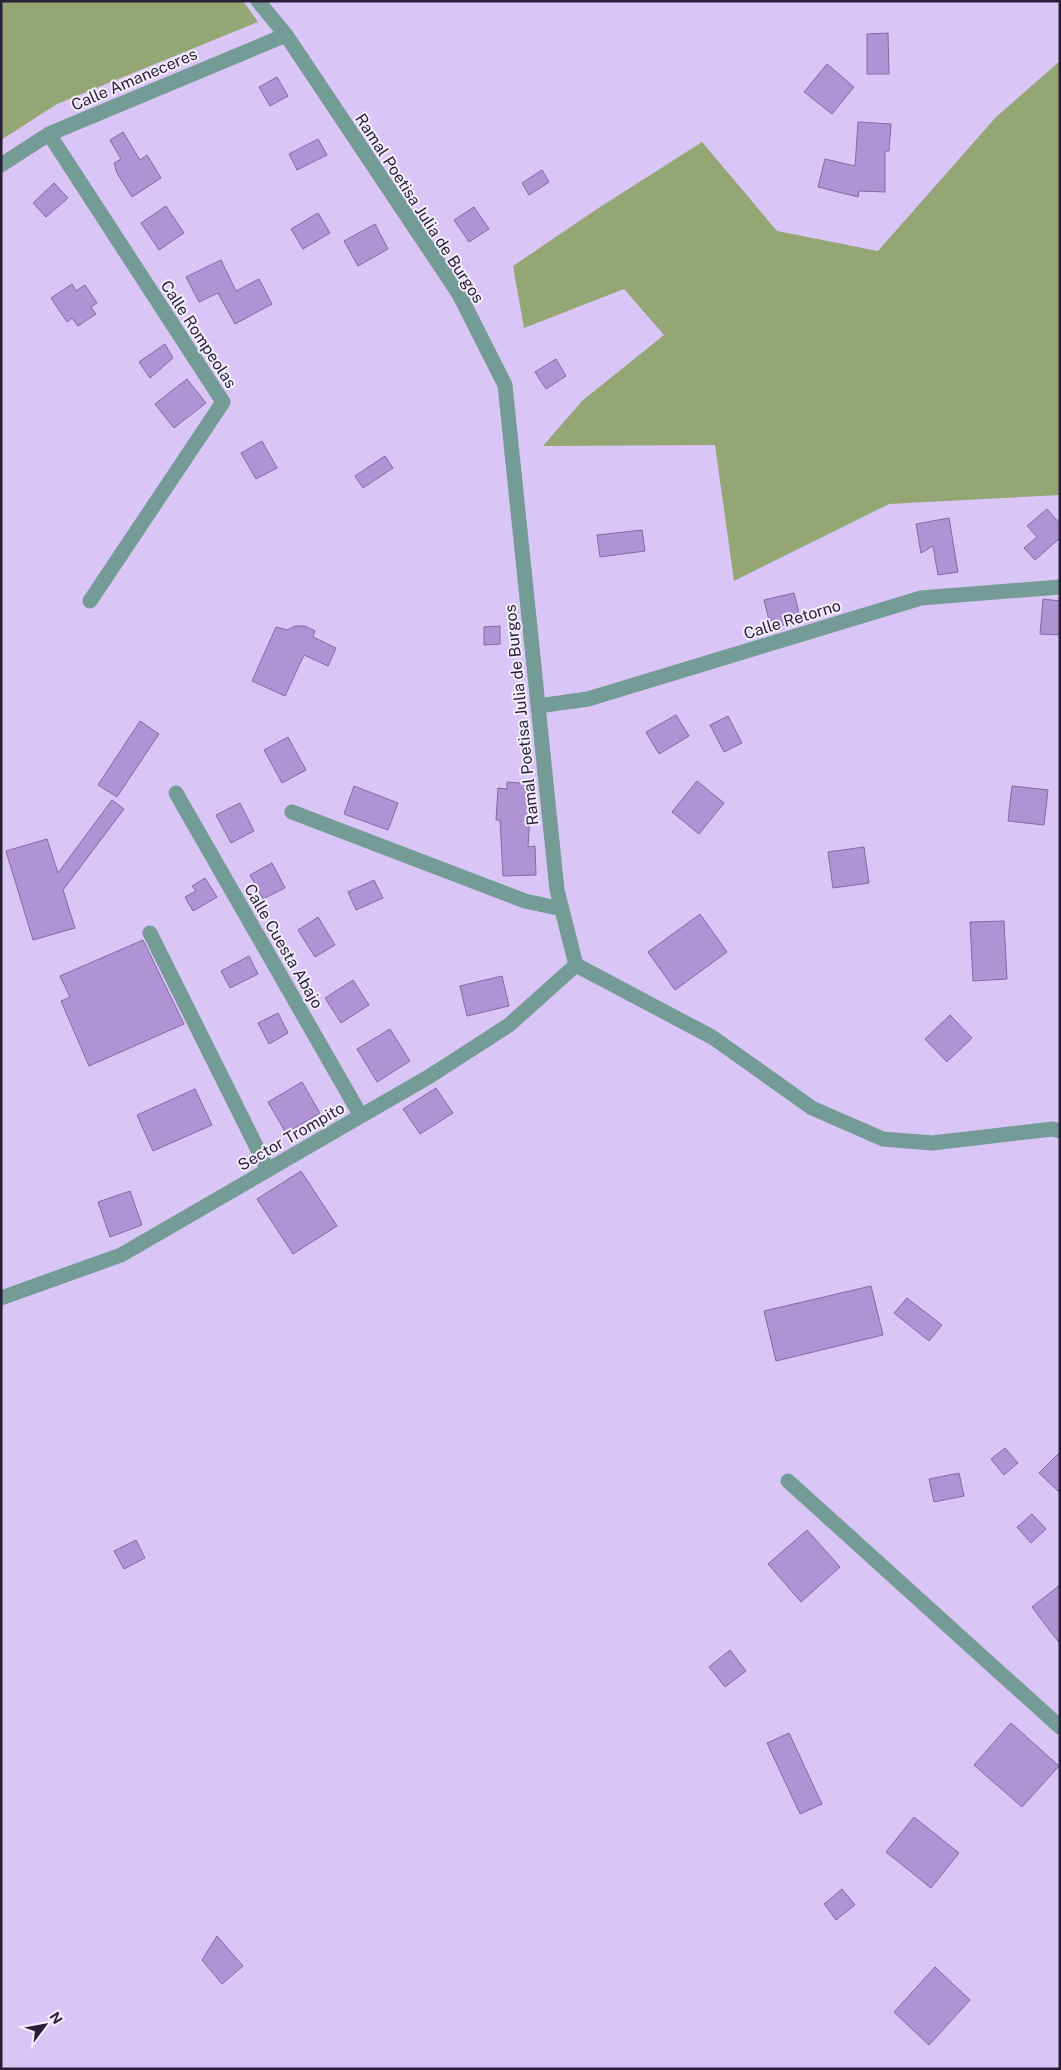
<svg xmlns="http://www.w3.org/2000/svg" width="1061" height="2070" font-family="'Public Sans',sans-serif">
<style>
.green{fill:#95a675}
.building{fill:#af93d4;stroke:#836aa3}
.lines{fill:none;stroke-linecap:round;stroke-linejoin:round}
.minor{stroke:#749b95;stroke-width:15}
.labels{text-anchor:middle;stroke-width:4;stroke-linejoin:round;paint-order:stroke}
.street-label{font-size:16px;fill:#281e35;stroke:#f3eefb}
</style>
<rect width="100%" height="100%" fill="#dac5f7"/>
<path class="green" d="M1,1h242l15,21 -201,82 -56,36z
M1060,61v434l-171,9 -155,77 -19,-136 -172,1 39,-45 82,-66 -40,-46 -100,39 -11,-62 84,-57 105,-67 75,89 101,20 118,-134z"/>
<path class="building" d="M888,33l1,41h-22v-40z
M827,64l27,23 -22,27 -28,-22z
M277,77l11,19 -18,10 -11,-19z
M858,122l33,2 -2,27h-4v41l-26,-1 -1,6 -40,-10 7,-28 30,7z
M123,132l17,28 7,-5 14,23 -29,19 -15,-24 -3,-10 7,-4 -11,-19z
M318,139l9,16 -30,15 -8,-16z
M542,170l7,12 -20,13 -7,-12z
M54,183l14,15 -22,19 -13,-14z
M166,206l18,27 -25,17 -18,-27z
M474,207l15,22 -20,13 -15,-22z
M318,213l12,20 -27,16 -12,-20z
M375,224l13,25 -30,17 -14,-25z
M221,260l15,31 23,-12 13,25 -37,20 -17,-31 -19,9 -13,-25z
M72,284l4,7 9,-6 12,18 -6,4 5,7 -18,12 -6,-8 -5,4 -16,-24z
M165,344l8,14 -23,20 -11,-16z
M556,359l10,17 -20,13 -11,-17z
M187,379l19,24 -32,25 -19,-24z
M262,441l15,27 -21,11 -15,-26z
M385,456l8,12 -30,20 -8,-12z
M1047,509l13,15v14l-25,22 -11,-12 13,-11 -10,-11z
M949,518l9,54 -20,3 -5,-29 -12,7 -5,-29z
M642,530l3,21 -45,6 -3,-22z
M794,593l7,28 -30,7 -7,-28z
M1043,599l17,2v34l-20,-1z
M295,626h10l10,5 -2,6 23,11 -8,18 -24,-11 -19,41 -33,-15 24,-54 11,3z
M500,626v18l-16,1v-18z
M676,715l13,21 -30,18 -13,-22z
M728,716l14,27 -18,9 -14,-27z
M140,721l19,13 -42,63 -19,-12z
M288,737l18,33 -24,13 -18,-33z
M697,781l27,22 -25,31 -27,-22z
M507,782l25,2 -4,63 7,-1 1,29 -33,1 -3,-56h-4l2,-32 9,1z
M354,786l44,17 -10,27 -44,-16z
M1012,786l36,4 -4,35 -36,-4z
M112,800l12,9 -61,81 12,38 -42,12 -27,-89 41,-12 11,34z
M240,803l14,28 -23,12 -15,-28z
M864,847l5,36 -36,5 -5,-36z
M272,863l13,25 -22,11 -13,-24z
M205,878l12,19 -24,14 -8,-14 11,-6 -4,-5z
M374,880l9,18 -27,12 -8,-18z
M700,914l27,38 -52,38 -27,-38z
M318,917l17,28 -20,12 -17,-27z
M1004,921l3,58 -34,2 -3,-59z
M143,940l41,84 -95,42 -28,-65 9,-4 -10,-21z
M249,956l9,18 -28,14 -9,-17z
M502,976l7,30 -42,10 -7,-30z
M353,980l16,25 -28,18 -16,-25z
M278,1013l10,20 -19,11 -11,-21z
M950,1015l22,23 -25,24 -22,-23z
M390,1029l20,32 -33,21 -20,-33z
M302,1082l18,31 -34,20 -18,-31z
M436,1088l17,25 -33,21 -17,-25z
M195,1089l17,36 -59,26 -16,-36z
M301,1171l36,55 -44,28 -36,-55z
M130,1191l12,34 -32,12 -12,-35z
M871,1286l12,49 -107,26 -12,-50z
M907,1298l35,27 -13,16 -35,-28z
M1005,1448l13,15 -14,12 -13,-16z
M1060,1452v41l-21,-20z
M959,1473l5,23 -30,6 -5,-23z
M1032,1514l14,15 -15,14 -14,-16z
M807,1530l33,37 -39,35 -33,-38z
M136,1540l9,18 -21,11 -10,-18z
M1060,1585v59l-28,-37z
M730,1650l16,21 -21,16 -16,-20z
M1011,1723l48,43 -37,41 -48,-42z
M789,1733l33,71 -22,10 -33,-71z
M914,1817l45,36 -28,35 -45,-36z
M842,1889l13,16 -19,15 -12,-16z
M217,1936l26,30 -21,18 -20,-24z
M935,1967l35,33 -41,45 -35,-33z"/>
<g class="lines">
<path class="minor" d="M258,1l28,34 173,259 46,91 52,505 19,75 136,72 100,71 71,31 49,4 121,-14 7,2
M49,134l174,268 -133,199
M1,165l48,-31 237,-99
M538,706l50,-7 333,-101 139,-11
M176,793l185,323
M292,812l233,89 37,8
M150,933l118,237
M1,1298l120,-43 309,-179 79,-51 67,-60
M788,1481l272,246"/>
</g>
<g class="labels">
<g class="street-label">
<text transform="translate(134 79) rotate(-23)" y="6">Calle Amaneceres</text>
<text transform="translate(420 208) rotate(57)" y="6">Ramal Poetisa Julia de Burgos</text>
<text transform="translate(199 334) rotate(57)" y="6">Calle Rompeolas</text>
<text transform="translate(792 619) rotate(-17)" y="6">Calle Retorno</text>
<text transform="translate(521 715) rotate(-96)" y="6">Ramal Poetisa Julia de Burgos</text>
<text transform="translate(284 946) rotate(60)" y="6">Calle Cuesta Abajo</text>
<text transform="translate(291 1136) rotate(-30)" y="6">Sector Trompito</text>
</g>
</g>
<rect width="1061" height="2070" fill="none" stroke="#281e35" stroke-width="5"/>
<g transform="translate(45 2025) rotate(58)" stroke="#f3eefb" stroke-width="4" paint-order="stroke">
<path d="M0-4L9 19L0 12L-9 19Z" fill="#281e35"/>
<text y="-8" font-size="14" font-weight="bold" text-anchor="middle" fill="#281e35">N</text>
</g>
</svg>
